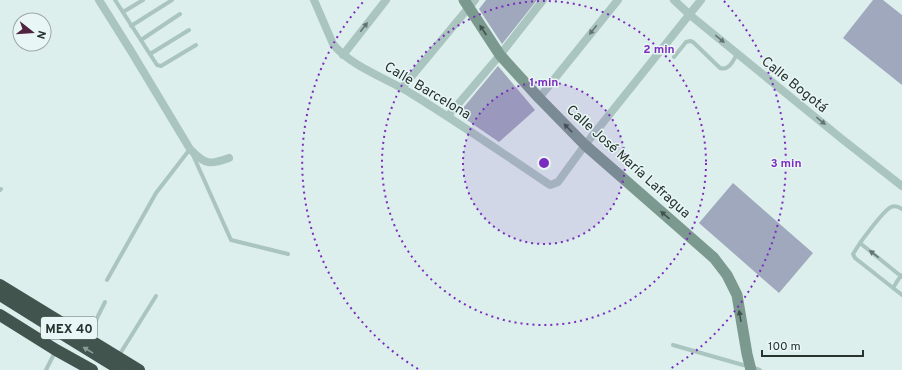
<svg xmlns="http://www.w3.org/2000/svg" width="902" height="370" font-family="Overpass,sans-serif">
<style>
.green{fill:#9fa8bc}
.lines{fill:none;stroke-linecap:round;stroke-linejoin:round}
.lane{stroke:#aac5c0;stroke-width:4}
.street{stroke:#aac5c0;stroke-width:8}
.secondary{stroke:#7c9990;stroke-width:11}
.highway{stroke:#41544d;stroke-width:12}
.oneway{fill:#637571}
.oneway2{fill:#42524d}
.oneway3{fill:#8c9d99}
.ring{fill:none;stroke:#7b2cbf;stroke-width:2;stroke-dasharray:2 4}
.labels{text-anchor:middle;stroke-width:3;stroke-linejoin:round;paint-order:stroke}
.shield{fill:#e8f7f5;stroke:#626e6b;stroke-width:1}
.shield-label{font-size:13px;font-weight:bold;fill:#293430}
.street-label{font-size:14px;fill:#293430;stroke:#e8f7f5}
.centre{fill:#7b2cbf;stroke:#e8f7f5;stroke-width:2}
.ring-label{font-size:12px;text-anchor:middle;font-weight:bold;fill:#7b2cbf;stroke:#e8f7f5;stroke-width:3;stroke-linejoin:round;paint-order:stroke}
</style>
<rect width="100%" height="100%" fill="#ddefec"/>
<path class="green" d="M486,0h51l-35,44 -23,-35z
M873,0h10l19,15v70l-59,-47z
M498,66l37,44 -36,32 -41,-28z
M733,183l80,70 -34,40 -80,-70z"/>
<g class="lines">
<path class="lane" d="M115,0l42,65 4,1 35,-21
M123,12l20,-12
M131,26l41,-26
M141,40l39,-26
M150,54l39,-24
M674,57l12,-15 4,-1 3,1 27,26c9,3 13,-7 17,-14
M193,155l38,85 57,14
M0,190l1,-1
M860,243c6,-8 23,-32 31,-36 4,-2 8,0 11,2
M902,277l-42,-34 -7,11 2,4 47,37
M107,280l49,-87 34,-44
M893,288l8,-13
M87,338l18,-36
M673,345l70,20 7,1 10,4
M118,357l38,-61
M46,370l9,-18"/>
<path class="street" d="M99,0l32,51 59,98c15,16 20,16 39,9
M314,0l19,44c17,22 55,35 79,50 47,29 92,60 138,91l3,-1 5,-2 27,-37 116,-145
M674,0l16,15 152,124 60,47
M343,55l43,-55
M402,88l73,-88
M539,98l79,-98
M448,116l52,-61 43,-55"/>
<path class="secondary" d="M464,0l36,55 39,43 46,47 129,113 13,17 10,20 10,59 4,16"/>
<path class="highway" d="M0,285l139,85
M0,295l72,45 49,30
M0,315l56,35 36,20"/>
</g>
<defs><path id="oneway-solid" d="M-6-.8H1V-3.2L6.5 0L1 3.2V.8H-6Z"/></defs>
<g class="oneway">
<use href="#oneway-solid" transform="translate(364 27) rotate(-52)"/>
<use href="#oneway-solid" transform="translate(593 30) rotate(129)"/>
<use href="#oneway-solid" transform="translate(720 39) rotate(39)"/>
<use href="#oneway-solid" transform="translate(821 121) rotate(39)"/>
<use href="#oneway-solid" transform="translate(874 254) rotate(-142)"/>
</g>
<g class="oneway2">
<use href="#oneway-solid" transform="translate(483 30) rotate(-124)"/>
<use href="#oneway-solid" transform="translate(568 128) rotate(-134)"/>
<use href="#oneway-solid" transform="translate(665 215) rotate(-139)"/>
<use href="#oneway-solid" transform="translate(740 316) rotate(-100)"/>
</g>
<use class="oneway3" href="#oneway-solid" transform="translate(88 350) rotate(-149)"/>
<circle cx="544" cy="163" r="81" fill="#7b2cbf" fill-opacity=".12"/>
<g class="ring">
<circle cx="544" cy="163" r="81"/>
<circle cx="544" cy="163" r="162"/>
<path d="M418 369A242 242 0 0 1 364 1M724 1A242 242 0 0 1 670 369"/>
</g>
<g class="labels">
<rect class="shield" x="41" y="317" width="56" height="22" rx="3"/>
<g class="shield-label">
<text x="69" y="333">MEX 40</text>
</g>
<g class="street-label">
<text transform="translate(795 84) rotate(39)" y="5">Calle Bogotá</text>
<text transform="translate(428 90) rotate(31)" y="5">Calle Barcelona</text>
<text transform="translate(629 161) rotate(42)" y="5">Calle José María Lafragua</text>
</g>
</g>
<circle cx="544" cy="163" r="6" class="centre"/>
<g class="ring-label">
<text x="659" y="53">2 min</text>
<text x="544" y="86">1 min</text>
<text x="786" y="167">3 min</text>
</g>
<g transform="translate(32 32) rotate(107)"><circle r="19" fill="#e8f7f5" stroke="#9ca9a6"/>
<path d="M0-3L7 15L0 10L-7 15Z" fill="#50233e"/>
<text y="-6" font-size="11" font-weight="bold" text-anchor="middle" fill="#293430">N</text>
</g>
<path d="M762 350v6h101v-6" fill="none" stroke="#293430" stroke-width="2"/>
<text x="768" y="350" font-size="12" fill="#293430" stroke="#e8f7f5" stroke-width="3" paint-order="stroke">100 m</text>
</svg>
